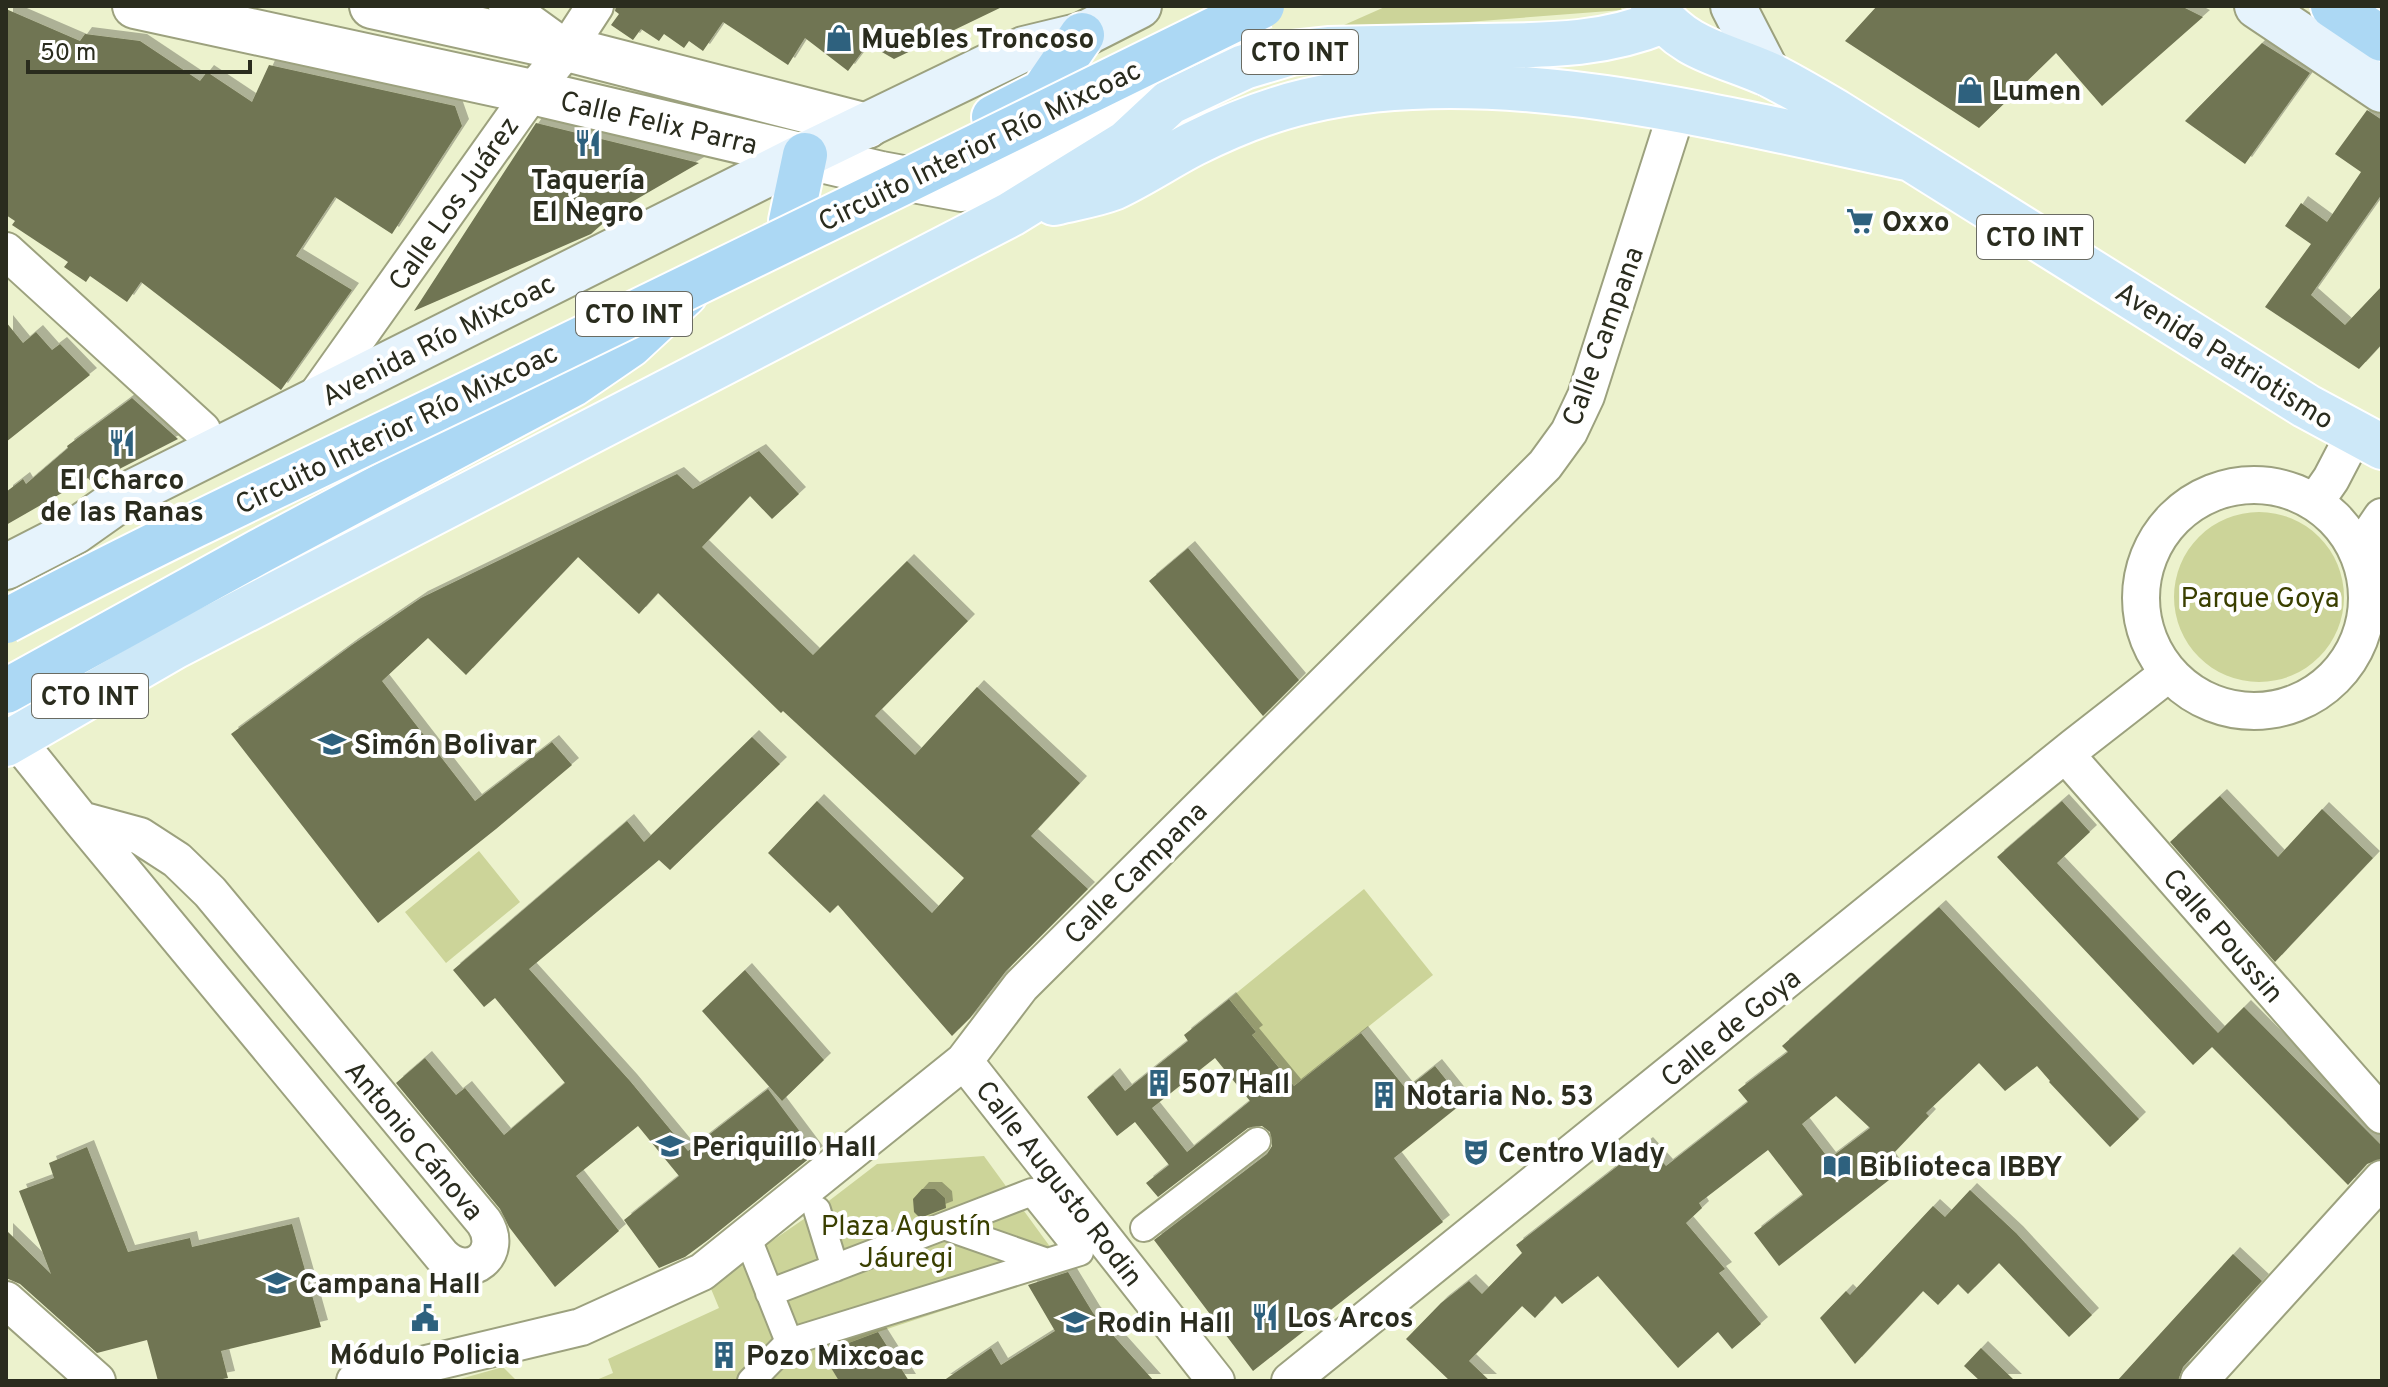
<svg xmlns="http://www.w3.org/2000/svg" width="2388" height="1387" font-family="Overpass,sans-serif">
<style>
.green{fill:#ccd499}
.building{fill:#707453;fill-rule:evenodd;filter:url(#shadow)}
.lines{fill:none;stroke-linecap:round;stroke-linejoin:round}
.pedestrian-casing{stroke:#9ca17e;stroke-width:30}
.minor-casing{stroke:#9ca17e;stroke-width:40}
.tertiary-casing{stroke:#9ca17e;stroke-width:48}
.secondary-casing{stroke:#9ca17e;stroke-width:48}
.primary-casing{stroke:#fff;stroke-width:48}
.motorway-casing{stroke:#fff;stroke-width:48}
.pedestrian{stroke:#fff;stroke-width:26}
.minor{stroke:#fff;stroke-width:36}
.tertiary{stroke:#fff;stroke-width:44}
.secondary{stroke:#e6f3fc;stroke-width:44}
.primary{stroke:#cde8f8;stroke-width:44}
.motorway{stroke:#acd8f4;stroke-width:44}
.motorway-bridge-casing{stroke:#fff;stroke-width:48;stroke-linecap:butt}
.motorway-bridge{stroke:#acd8f4;stroke-width:44}
.labels{text-anchor:middle;stroke-width:8;stroke-linejoin:round;paint-order:stroke}
.shield{fill:#fff;stroke:#6a6b62;stroke-width:2}
.shield-label{font-size:26px;font-weight:bold;fill:#2a2c1e}
.poi-label{font-size:28px;font-weight:bold;fill:#2a2c1e;stroke:#fff;text-anchor:start}
.street-label{font-size:28px;fill:#2a2c1e;stroke:#fff}
.park-label{font-size:28px;fill:#3a3f00;stroke:#fff}
</style>
<defs>
<filter id="shadow"><feDropShadow dx="7" dy="-7" stdDeviation="0" flood-color="#0004"/></filter>
</defs>
<rect width="100%" height="100%" fill="#ecf2cd"/>
<path class="green" d="M1387,6h233l2,4 -296,23z
M2174 597a85 85 0 1 1 170 0a85 85 0 1 1-170 0Z
M479,851l41,51 -74,61 -41,-51z
M1364,889l69,86 -139,111 -42,-51 4,-3 -27,-33z
M984,1156l83,114 -189,62 -55,21 16,28h-245l19,-8 -5,-14 111,-51 -10,-24 108,-74 60,-46z
M503,1367l14,14h-64z"/>
<path class="building" d="M616,6h388l-110,53 -26,-15 -20,27 -43,-33 -17,27 -65,-43 -20,29 -14,-10 -5,7 -20,-14 -5,7 -18,-12 -8,11 -22,-15 8,-11 -4,-3z
M1877,6h304l22,11 -101,89 -46,-53 -77,75 -134,-87z
M6,9l74,32 5,-7 55,7 60,40 7,-9 45,30 17,-37 186,41 7,20 -70,108 -57,-37 -39,59 56,34 -71,100 -140,-108 -14,20 -37,-26 -4,6 -22,-15 4,-5 -56,-37 3,-4 -9,-6z
M2262,43l48,30 -65,91 -60,-43z
M2367,110l15,10v74l-71,101 34,30 37,-39v58l-23,25 -94,-62 46,-63 -26,-18 16,-23 26,19 34,-50 -26,-18z
M536,123l163,40 -81,47 -27,24 -177,77z
M6,322l17,21 13,-11 16,18 8,-6 30,31 -84,67z
M132,398l46,41 -86,44 -4,-5 -82,47v-33l17,-13 3,5 42,-36 -1,-2z
M759,451l40,43 -27,25 -22,-23 -48,51 111,108 94,-94 61,60 -93,95 40,39 62,-68 103,96 -49,53 57,53 -82,82 -36,47 -18,18 -114,-131 -8,8 -62,-60 49,-52 115,112 32,-35 -181,-167 -2,2 -123,-120 -19,21 -61,-57 -112,118 -38,-37 -46,43 93,120 77,-59 20,23 -76,64 -118,94 -147,-189 121,-89 69,-47 256,-124 16,15z
M1188,548l111,132 -36,36 -114,-135z
M752,737l28,27 -110,106 -11,-10 -130,109 101,112 58,70 80,-62 48,64 -108,87 -23,17 -26,11 -35,-48 55,-44 -41,-50 -62,50 43,55 -64,56 -46,-60 -9,-18 -104,-126 29,-25 31,37 9,-7 39,47 61,-52 -70,-85 -11,9 -31,-37 174,-149 17,21z
M2220,796l58,61 44,-48 51,49 -98,104 -105,-120z
M2062,801l28,31 -33,31 161,170 26,-26 138,139 -1,13 -14,5 -19,21 -136,-138 -19,18 -196,-208z
M1939,907l200,212 -29,28 -61,-65 1,-1 -13,-15 -32,25 -26,-28 -53,50 3,3 -41,43 10,14 -119,93 -25,-33 49,-38 -35,-45 -69,53 3,5 -16,15 39,46 -6,4 42,51 -29,25 -14,-17 -40,36 -80,-92 -36,28 -7,-8 -20,22 -13,-12 -53,55 21,20h-40l-44,-42 35,-36 28,-22 13,13 40,-41 -6,-8 130,-101 20,22 82,-64 -10,-12 50,-38 -6,-6zM1836,1096l34,32 -41,31 -27,-35z
M745,970l79,90 -42,41 -80,-90z
M1229,999l27,33 -4,3 42,51 67,-53 45,56 29,-23 29,36 -70,56 49,64 -190,149 -99,-131 113,-86 5,-8 -2,-14 -8,-6 -14,2 -90,69 -12,-14 23,-18 -34,-43 -18,14 -30,-39 26,-22 12,16 63,-50 -4,-6zM1215,1058l35,43 -63,51 -35,-44z
M87,1147l41,105 62,-14 2,9 100,-23 29,103 -100,24 7,27 -16,3h-54l-11,-41 -50,13 -77,-69 -14,-6v-48l45,44 -32,-83 35,-13 -5,-15z
M922,1189h13l10,9 1,10 -26,10 -6,-6 -1,-13z
M1970,1190l46,43 76,82 -23,22 -70,-74 -31,31 -10,-10 -20,21 -15,-14 -68,73 -35,-46 26,-27 4,4 83,-89 12,11z
M2233,1254l29,27 -79,86 -5,14h-61z
M1068,1272l25,41 61,68h-211l48,-33 10,17 54,-34 -27,-46z
M878,1332l31,49h-70l-17,-28z
M1981,1348l34,33h-35l-16,-15z"/>
<g class="lines">
<g class="pedestrian-casing">
<path id="pedestrian" d="M817,1210l18,58
M1144,1228l113,-87
M747,1236l42,106
M769,1293l175,-67 103,36
M751,1381l38,-39 291,-90 -48,-60 -88,34"/>
</g>
<g class="minor-casing">
<path id="minor" d="M507,6l54,39
M6,251l196,179
M312,402l220,-310 35,-43 28,-43
M2141 598a113 113 0 1 1 226 0a113 113 0 1 1-226 0Z
M2315,502l16,-23 24,-46
M2362,564l1,-19 19,-28
M16,739l65,81
M2066,755l316,360
M81,820l59,16 37,24 33,32 274,330c21,31 -14,61 -42,34z
M964,1061l252,320
M6,1300l91,81
M355,1381l226,-54 121,-55 262,-211 57,-75 524,-521 24,-33 17,-36 91,-285
M1290,1381l784,-634 95,-74
M2199,1381l183,-202"/>
</g>
<g class="tertiary-casing">
<path id="tertiary" d="M135,6l397,86 349,82 81,15 145,-66 63,-21
M372,6l195,43 300,77"/>
</g>
<g class="secondary-casing">
<path id="secondary" d="M1733,6l35,68
M2257,6l125,84
M6,567l68,-35 51,-36 680,-341 219,-106 58,-14 57,-29"/>
</g>
<g class="primary-casing">
<path id="primary" d="M1653,6c30,45 72,48 117,69 22,11 44,24 66,37l470,294 76,41
M1054,203c19,-5 41,-8 59,-15 28,-13 53,-30 80,-44 36,-18 75,-34 114,-43 187,-44 415,18 600,57
M6,744l168,-97 837,-433 115,-71 44,-41 74,-35 47,-14 37,-4c49,-1 98,-2 148,-3 66,-1 124,1 187,-25"/>
</g>
<g class="motorway-casing">
<path id="motorway" d="M2333,6l49,33
M994,117l49,-25 39,-57
M791,221l14,-66
M6,691l254,-140 313,-167 57,-39 55,-51"/>
</g>
<use href="#pedestrian" class="pedestrian"/>
<use href="#minor" class="minor"/>
<use href="#tertiary" class="tertiary"/>
<use href="#secondary" class="secondary"/>
<use href="#primary" class="primary"/>
<use href="#motorway" class="motorway"/>
<g class="motorway-bridge-casing">
<path id="motorway-bridge" d="M6,621c174,-92 353,-174 530,-260 243,-117 484,-236 726,-355"/>
</g>
<use href="#motorway-bridge" class="motorway-bridge"/>
</g>
<defs>
<g id="shop-bare" transform="scale(2.16)"><path d="M-5-2.5h2.3a2.7 3.5 0 0 1 5.4 0H5L5.5 6h-11ZM-1.5-2.5h3a1.5 2.3 0 0 0-3 0Z" fill="#2e617e" stroke="#fff" stroke-width="2.5" paint-order="stroke"/></g>
<g id="restaurant-bare" transform="scale(2.16)"><path d="M-5-6h1v4h1v-4h1v4h1v-4h1v5L-1.5 .5V6h-2V.5L-5-1ZM5-6V6H3V1.5H1.5Q1.5-4 5-6Z" fill="#2e617e" stroke="#fff" stroke-width="2.5" paint-order="stroke"/></g>
<g id="supermarket-bare" transform="scale(2.16)"><path d="M-6-5.5h2.5l.6 2H6L4.5 2H-2.5L-4.4-4H-6ZM-1.5 3.2a1.3 1.3 0 1 0 .1 0ZM3 3.2a1.3 1.3 0 1 0 .1 0Z" fill="#2e617e" stroke="#fff" stroke-width="2.5" paint-order="stroke"/></g>
<g id="school-bare" transform="scale(2.16)"><path d="M0-5L7-2L0 1L-7-2ZM-4 1L0 2.5L4 1V4Q0 6-4 4Z" fill="#2e617e" stroke="#fff" stroke-width="2.5" paint-order="stroke"/></g>
<g id="building-bare" transform="scale(2.16)"><path d="M-4-6H4V6H1V3H-1V6H-4ZM-2.5-4.3h1.7v1.8h-1.7ZM.8-4.3h1.7v1.8H.8ZM-2.5-1h1.7V.8h-1.7ZM.8-1h1.7V.8H.8Z" fill="#2e617e" stroke="#fff" stroke-width="2.5" paint-order="stroke"/></g>
<g id="university-bare" transform="scale(2.16)"><path d="M0-5L7-2L0 1L-7-2ZM-4 1L0 2.5L4 1V4Q0 6-4 4Z" fill="#2e617e" stroke="#fff" stroke-width="2.5" paint-order="stroke"/></g>
<g id="theatre-bare" transform="scale(2.16)"><path d="M-5-5.5Q0-4 5-5.5V0Q5 5 0 6Q-5 5-5 0ZM-3.3-2.5H-1v1.5H-3.3ZM1-2.5H3.3v1.5H1ZM-2.8 1Q0 5.5 2.8 1Z" fill="#2e617e" stroke="#fff" stroke-width="2.5" paint-order="stroke"/></g>
<g id="library-bare" transform="scale(2.16)"><path d="M-6-4Q-3-5.5-.7-3.5V5Q-3 3-6 4ZM6-4Q3-5.5 .7-3.5V5Q3 3 6 4Z" fill="#2e617e" stroke="#fff" stroke-width="2.5" paint-order="stroke"/></g>
<g id="civic-bare" transform="scale(2.16)"><path d="M-.6-6.5H3V-4.5H.6V-3L4-1V1h2V6H-6V1h2V-1L-.6-3ZM-1.2 2.5V6h2.4V2.5Z" fill="#2e617e" stroke="#fff" stroke-width="2.5" paint-order="stroke"/></g>
</defs>
<g fill-rule="evenodd">
<use href="#shop-bare" x="839" y="38"/>
<use href="#shop-bare" x="1970" y="90"/>
<use href="#restaurant-bare" x="588" y="143"/>
<use href="#supermarket-bare" x="1860" y="221"/>
<use href="#restaurant-bare" x="122" y="443"/>
<use href="#school-bare" x="332" y="744"/>
<use href="#building-bare" x="1159" y="1083"/>
<use href="#building-bare" x="1384" y="1095"/>
<use href="#university-bare" x="670" y="1146"/>
<use href="#theatre-bare" x="1476" y="1152"/>
<use href="#library-bare" x="1837" y="1166"/>
<use href="#university-bare" x="277" y="1283"/>
<use href="#restaurant-bare" x="1265" y="1317"/>
<use href="#civic-bare" x="425" y="1318"/>
<use href="#university-bare" x="1075" y="1322"/>
<use href="#building-bare" x="724" y="1355"/>
</g>
<g class="labels">
<g class="shield">
<rect x="1242" y="30" width="116" height="44" rx="6"/>
<rect x="1977" y="215" width="116" height="44" rx="6"/>
<rect x="576" y="292" width="116" height="44" rx="6"/>
<rect x="32" y="674" width="116" height="44" rx="6"/>
</g>
<g class="shield-label">
<text x="1300" y="61">CTO INT</text>
<text x="2035" y="246">CTO INT</text>
<text x="634" y="323">CTO INT</text>
<text x="90" y="705">CTO INT</text>
</g>
<g class="poi-label">
<text x="861" y="48">Muebles Troncoso</text>
<text x="1992" y="100">Lumen</text>
<text x="588" y="189" text-anchor="middle">Taquería<tspan x="588" dy="32">El Negro</tspan></text>
<text x="1882" y="231">Oxxo</text>
<text x="122" y="489" text-anchor="middle">El Charco<tspan x="122" dy="32">de las Ranas</tspan></text>
<text x="354" y="754">Simón Bolivar</text>
<text x="1181" y="1093">507 Hall</text>
<text x="1406" y="1105">Notaria No. 53</text>
<text x="692" y="1156">Periquillo Hall</text>
<text x="1498" y="1162">Centro Vlady</text>
<text x="1859" y="1176">Biblioteca IBBY</text>
<text x="299" y="1293">Campana Hall</text>
<text x="1287" y="1327">Los Arcos</text>
<text x="1097" y="1332">Rodin Hall</text>
<text x="425" y="1364" text-anchor="middle">Módulo Policia</text>
<text x="746" y="1365">Pozo Mixcoac</text>
</g>
<g class="street-label">
<text transform="translate(659 122) rotate(13)" y="10">Calle Felix Parra</text>
<text transform="translate(979 145) rotate(-26)" y="10">Circuito Interior Río Mixcoac</text>
<text transform="translate(453 203) rotate(-55)" y="10">Calle Los Juárez</text>
<text transform="translate(1602 336) rotate(-70)" y="10">Calle Campana</text>
<text transform="translate(438 339) rotate(-27)" y="10">Avenida Río Mixcoac</text>
<text transform="translate(2225 355) rotate(32)" y="10">Avenida Patriotismo</text>
<text transform="translate(396 428) rotate(-26)" y="10">Circuito Interior Río Mixcoac</text>
<text transform="translate(1135 872) rotate(-45)" y="10">Calle Campana</text>
<text transform="translate(2224 935) rotate(49)" y="10">Calle Poussin</text>
<text transform="translate(1730 1027) rotate(-39)" y="10">Calle de Goya</text>
<text transform="translate(415 1140) rotate(50)" y="10">Antonio Cánova</text>
<text transform="translate(1060 1183) rotate(52)" y="10">Calle Augusto Rodin</text>
</g>
<g class="park-label">
<text x="2260" y="607">Parque Goya</text>
<text x="906" y="1235">Plaza Agustín<tspan x="906" dy="32">Jáuregi</tspan></text>
</g>
</g>
<rect width="2388" height="1387" fill="none" stroke="#2a2c1e" stroke-width="16"/>
<path d="M28 60v12h222v-12" fill="none" stroke="#2a2c1e" stroke-width="4"/>
<text x="40" y="60" font-size="24" fill="#2a2c1e" stroke="#ffffff" stroke-width="6" paint-order="stroke">50 m</text>
</svg>
